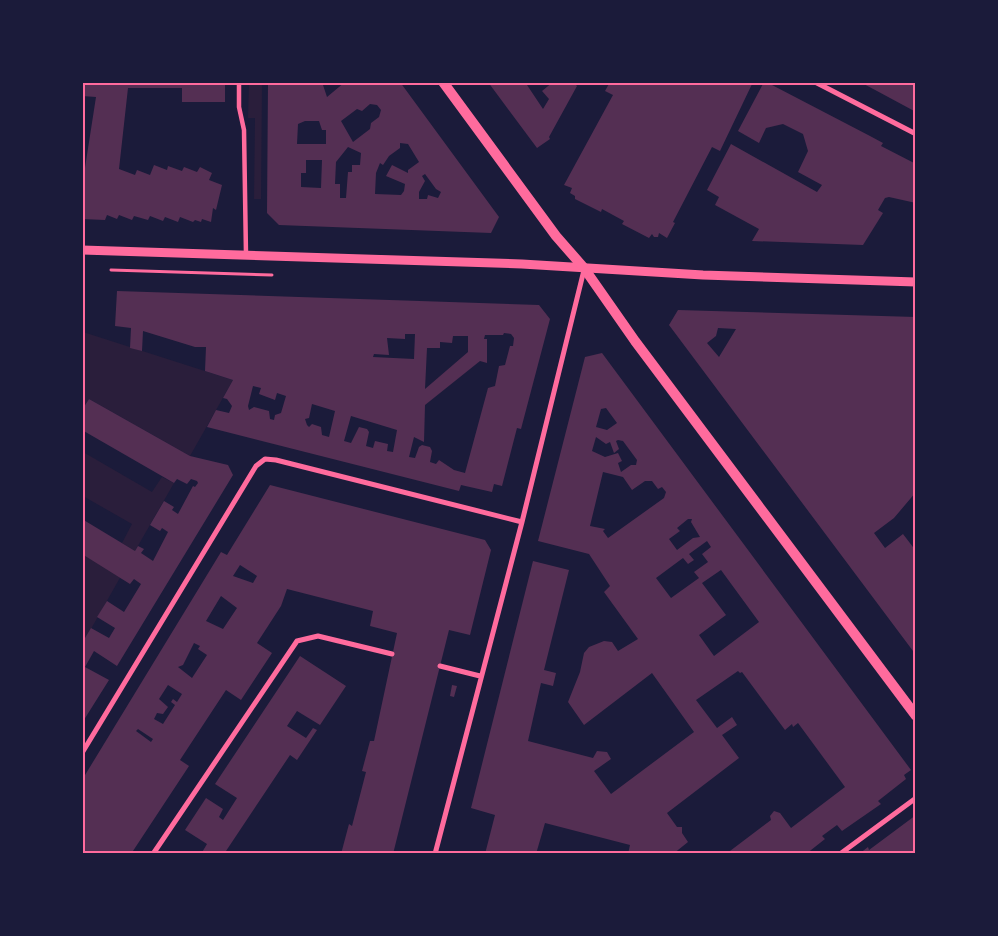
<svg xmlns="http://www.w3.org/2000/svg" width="998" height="936" font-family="Ubuntu,sans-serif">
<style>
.green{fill:#2a1e3b}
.building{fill:#542f53;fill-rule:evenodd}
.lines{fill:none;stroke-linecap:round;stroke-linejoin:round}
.path{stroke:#ff6b9d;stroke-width:3}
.pedestrian{stroke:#ff6b9d;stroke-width:4.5}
.minor{stroke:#ff6b9d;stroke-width:5}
.tertiary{stroke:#ff6b9d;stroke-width:9}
.secondary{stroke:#ff6b9d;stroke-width:10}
.neatline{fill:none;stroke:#ff6b9d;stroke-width:2}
</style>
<rect width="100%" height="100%" fill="#1b1b3a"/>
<path class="green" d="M249,83h13l-1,116h-7l1,-81h-7z
M83,332l150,48 -43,76 -101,-57 -6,11z
M83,452l69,40 10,-15 12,6 -39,68 -13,-8 10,-19 -49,-28z
M83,554l38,22 -38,67z"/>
<path class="building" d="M82,82h143v20h-43v-14h-54l-9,81 16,6 2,-5 13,5 4,-10 13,5 1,-4 14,5 2,-4 13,5 3,-5 12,6 -3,7 13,5 -6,25 -3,-2 -2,14 -9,-3 -1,3 -6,-2 -2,2 -13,-5 -2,5 -13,-5 -2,4 -13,-5 -2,4 -14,-4 -2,4 -13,-5 -2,4 -10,-4 -2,5 -23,-1v-32l14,-90 -14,-1z
M268,82h60l-5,3 4,12 18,-15h55l99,135 -8,16 -212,-8 -12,-12zM370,104l7,1 4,5 -2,7 -8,6 -1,6 -17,13 -12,-21 16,-12 5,2zM305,121h14l3,9h4v14h-29l1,-20zM400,143l8,1 11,18 -11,8v3l-16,-8 -6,11 19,8 -1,7 -3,4 -26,-1 1,-21 4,-10 3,2 6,-9 11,-8zM348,147l13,6 -1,12h-8v7h-4l-2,26h-6v-14h-5l1,-22zM306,160h16l-1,28 -20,-1v-14h5zM425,174l11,15 5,3 -3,6 -10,-3 -1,4h-8v-7l6,-11 -3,-5z
M488,82h37l18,27 6,-10 -7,-8 11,-9h24l-1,3 1,1 -28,51 1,2 -13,9z
M610,82h143l-33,69 -8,-4 -39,75 2,1 -8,15 -8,-5 -1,4h-4l-2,-3 -3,4 -27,-14 2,-3 -22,-12 -1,3 -26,-13v-3l-5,-3 2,-5 -8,-3 49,-90 -8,-4z
M764,82l8,3 98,51 13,7 -2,3 35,18v39l-27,-6 -4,1 -7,12 5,3 -20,32 -111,-4 7,-12 -44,-24 4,-8 -12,-7 24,-46 86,48 5,-7 -24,-13 10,-21 -5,-17 -20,-10 -17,4 -7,15 -21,-12z
M860,82h56v30l-39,-21z
M117,291l422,14 11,14 -29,110 -4,-1 -15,58 -8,-2 -2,8 -31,-7 -2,6 -252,-64 9,-17 13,3 3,-7 -5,-7 -4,-1 10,-18 -28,-9 1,-24h-11l-52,-16 -1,20 -12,-3 1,-20 -16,-2zM504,333l7,1 3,4 -1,8h-3l-5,19 -6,1 -4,20 -7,2 -23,85 -11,-3 -15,-10 -3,4 -6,-2 2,-11 -2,-4 -8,-2 -3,2 -4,11 -6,-1 5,-20 10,5 1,-37 55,-44 7,2v-24h-3l1,-4h18zM405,334h10l-1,25 -41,-2 1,-3 15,1 -2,-17 18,1zM453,336h15v16l-43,37 2,-41h13v-6l12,1zM253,386l8,2 -2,6 16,6 2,-7 9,3 -5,17 -6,2 -1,5 -4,-1 -1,-8 -15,-4 -5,3 -1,-4zM312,404l23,7 -6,26 -7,-2 -1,-8 -9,-3 -3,3 -2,-2 -2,-6 4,-1zM351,416l46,14 -4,22 -6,-1 1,-7 -13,-3 -2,7 -7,-2 3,-14 -2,-3 -8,-2 -8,16 -7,-2z
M678,310l238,7 -3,124 3,1v50l-22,26 -20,15 11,15 18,-14 13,17v104l-247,-330zM718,328l18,1 -17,28 -12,-14 9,-7z
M602,353l309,417 -7,5 2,4 -28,22 3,3 -39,27 -5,-6 -15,11 3,3 -19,15h-80l45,-34 -1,-4 4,-5 6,2 11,15 54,-41 -47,-64 -5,4 -1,-3 -7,6 -43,-58 -2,1 -2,-2 -42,29 21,28 15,-11 5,8 -15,10 17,23 -72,55 10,14h5v6l6,9 -15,12h-45l2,-9 -85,-22 -9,31h-51l10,-39 -24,-7 62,-247 36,9 -25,100 12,3 -3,13 -12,-3 -13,58 65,17 4,-7 10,1 4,7 -17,12 17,23 83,-62 -42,-59 -68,52 -16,-23 12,-30 4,-19 5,-6 15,-6 8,1 6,9 20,-12 -34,-47 6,-6 -21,-32 -51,-13 47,-184zM606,408l11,15 -10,7 -11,-3 5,-18zM596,437l10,7 4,-2 4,11 5,-4 -3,-8 2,-1 5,1 14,19 -1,5h-5l-10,7 -3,-9 4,-2 -4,-8 -13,4 -13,-6zM603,472l20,5 9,13 13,-9h7l6,8 4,-2 4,5 -2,6 -56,40 -5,-7 2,-2 -15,-3zM688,519h4l-1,3 9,15 -7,1 -16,12 -8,-11 11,-8 -3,-3zM707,541l4,6 -9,7 6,8 -14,10 5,6 -28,20 -15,-20 27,-20 5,6 6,-4 -5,-6zM721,570l38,52 -45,34 -15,-21 27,-20 -24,-32z
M89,399l101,57 38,9 5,10 -116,191 -23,-15 -9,16 24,13 -27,43v-80l9,-15 18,10 6,-10 -18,-11 10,-16 17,11 17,-28 -7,-5 -4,5 -48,-30v-35l53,32 3,-5 6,3 -3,4 12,8 15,-29 -6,-4 -2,3 -10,-6 14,-24 10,6 -2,3 6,4 15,-28 2,1 3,-4 -1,-2 -6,-2 -4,5 -10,-5 -3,4 -92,-53v-20z
M270,485l215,55 6,10 -21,85 -21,-5 -56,224h-52l8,-30 3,2 14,-54 -4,-1 8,-30h4l23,-108 -27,-7 3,-15 -86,-22 -6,17 -24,37 15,10 -31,47 -15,-10 -46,70 9,6 -58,88h-45l-4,-6v-68l139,-228 6,3zM240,565l17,11 -4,7 -20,-7zM221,596l16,12 -14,21 -17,-8zM194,643l6,3 -2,3 9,6 -15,23 -14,-11 5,-2zM168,685l14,9 -5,8 -4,-3 -2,3 4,3 -12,19 -9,-5 3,-6 6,1 5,-7 -9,-8zM138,729l15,10 -2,3 -15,-11z
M300,656l46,30 -26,39 -23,-14 -10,15 19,12 7,-10 4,2 -20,30 -7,-5 -66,99h-23l6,-10 -22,-14 21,-32 17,11 -4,8 4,3 14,-22 -22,-14z
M452,685l5,1 -3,11 -4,-1z
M916,815v39h-57l9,-7 1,3z"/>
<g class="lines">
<path class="path" d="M111,270l161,5"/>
<path class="pedestrian" d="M239,82v25l5,23 2,125"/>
<path class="minor" d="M815,82l101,52
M440,666l40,10
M82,753l174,-287 9,-7 11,1 246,62
M153,854l144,-213 21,-5 74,18
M435,854l87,-332 62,-252
M840,854l76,-56"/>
<path class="tertiary" d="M82,250l440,14 181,11 213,7"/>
<path class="secondary" d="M443,82l113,154 28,32 51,73 281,375"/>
</g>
<rect width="998" height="936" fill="none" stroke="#1b1b3a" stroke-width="168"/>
<rect x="84" y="84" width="830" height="768" class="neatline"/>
</svg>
